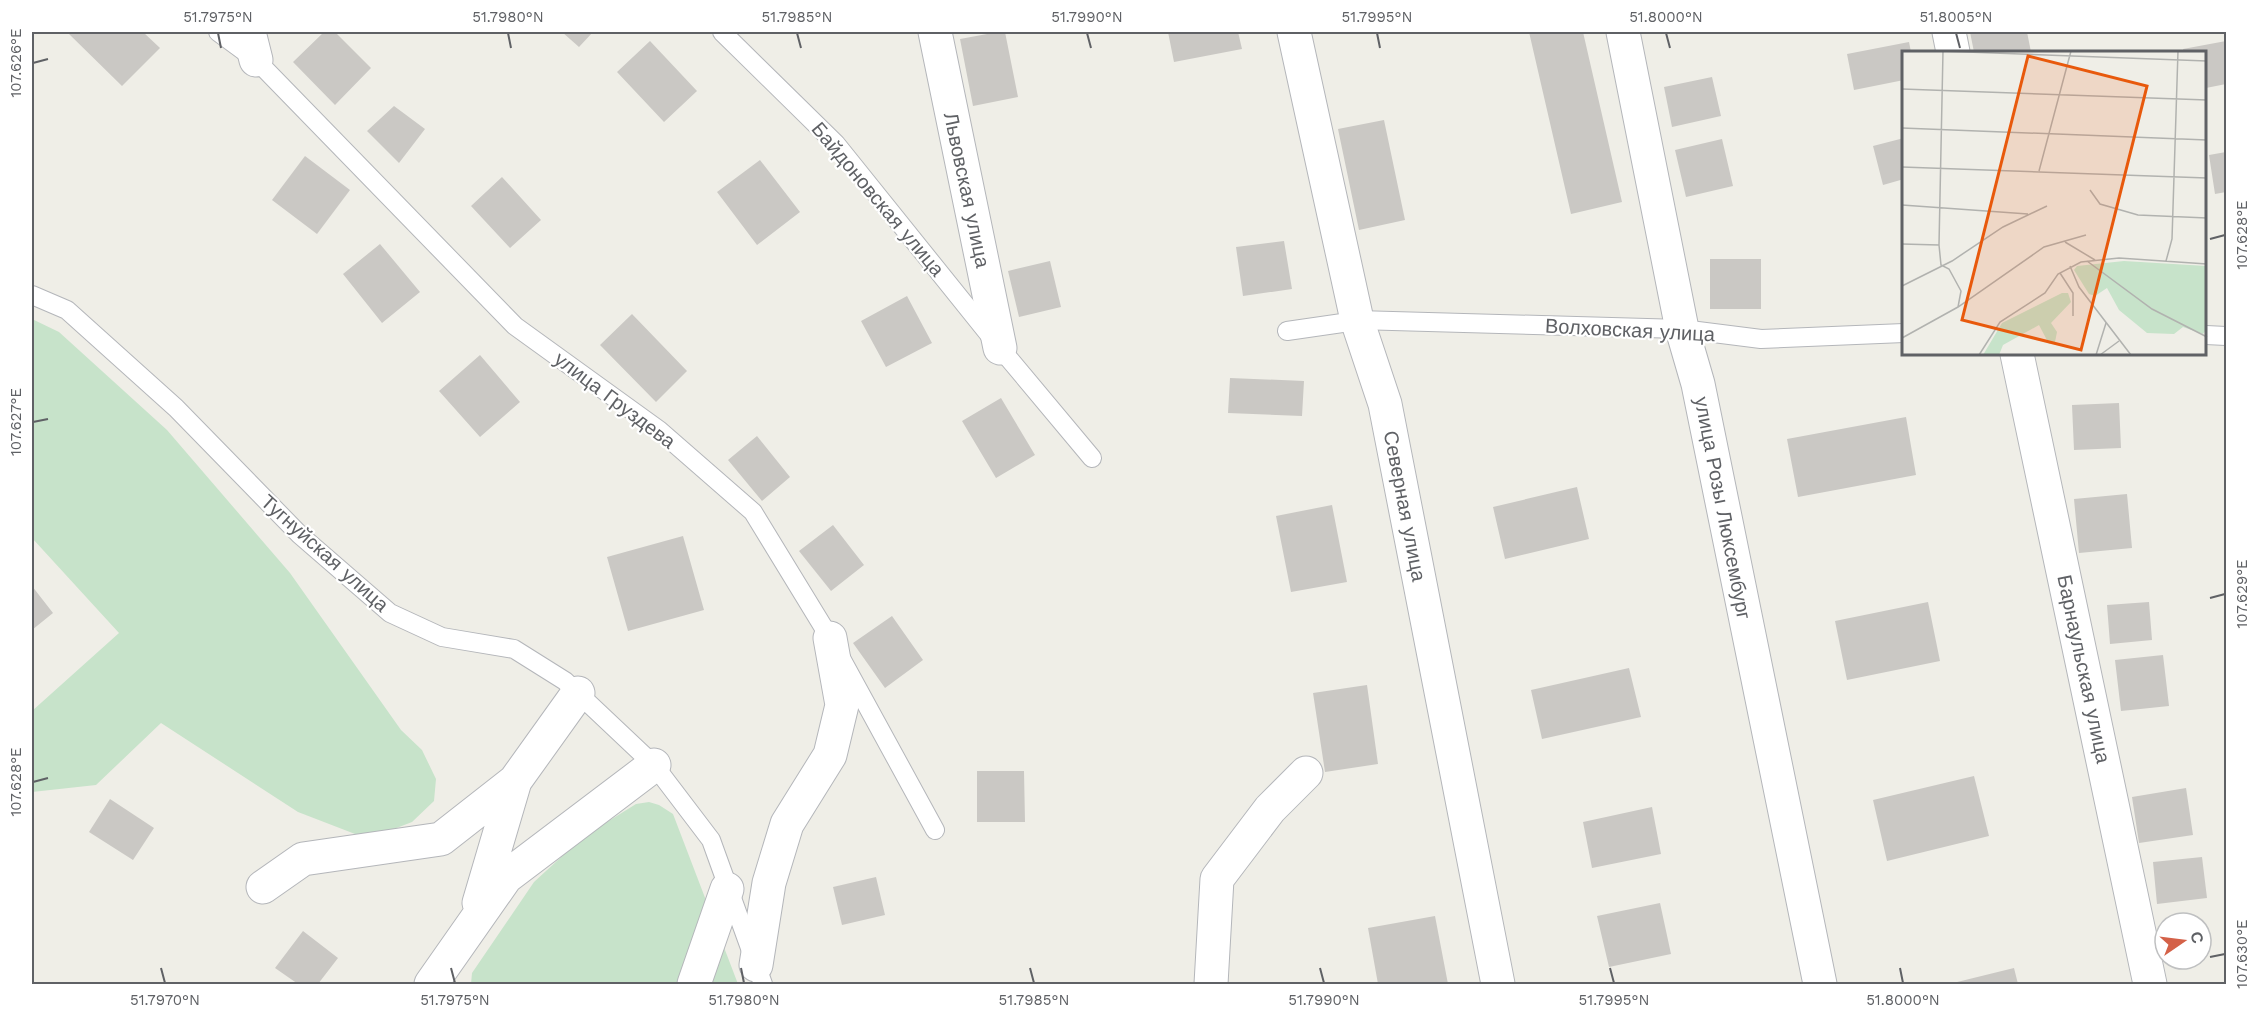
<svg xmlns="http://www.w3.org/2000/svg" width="2258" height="1016" font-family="'Work Sans',sans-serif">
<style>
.green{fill:#c7e3ca}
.building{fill:#cac8c4}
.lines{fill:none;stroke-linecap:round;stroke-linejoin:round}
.service-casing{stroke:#b4b6ba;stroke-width:20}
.minor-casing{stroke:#b4b6ba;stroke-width:35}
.service{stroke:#fff;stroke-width:18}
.minor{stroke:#fff;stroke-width:33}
.ticks{fill:none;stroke:#5f6165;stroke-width:2}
.labels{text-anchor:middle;stroke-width:4.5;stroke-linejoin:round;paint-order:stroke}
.street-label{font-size:20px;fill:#5f6165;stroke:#fff}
.inset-road{fill:none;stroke:#b1b2af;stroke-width:1.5}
.view{fill:#e8590c;fill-opacity:0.15;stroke:#e8590c;stroke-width:3}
.inset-edge{fill:none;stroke:#5f6165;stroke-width:3}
.neatline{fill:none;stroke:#5f6165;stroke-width:2}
.ticks-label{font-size:15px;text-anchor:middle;fill:#5f6165}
</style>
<rect width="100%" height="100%" fill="#efeee7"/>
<path class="green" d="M32,319l27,13 108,98 123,143 111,157 21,20 14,29 -2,22 -22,21 -44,17 -70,-27 -137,-89 -65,62 -64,7v-81l87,-78 -87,-95z
M649,802l10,3 14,9 65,170h-267l1,-11 62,-91 49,-45 53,-33z"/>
<path class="building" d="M71,32h72l17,16 -38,38 -53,-52z
M324,32h11l36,36 -36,37 -42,-43z
M562,32h31l-14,15z
M998,32h7l13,65 -45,9 -13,-67z
M1168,32h70l4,17 -68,13z
M1529,32h54l39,170 -51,12z
M1970,32h57l4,20h-57z
M650,41l47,50 -33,31 -47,-50z
M2226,41v43l-20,4v-36h-22l-1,-3z
M1909,42l2,10h-7v28l-50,10 -7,-36z
M1712,77l9,39 -49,11 -8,-40z
M394,106l31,23 -26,34 -32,-32z
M1384,120l21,100 -46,10 -21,-101z
M1904,138v41l-21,6 -10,-39z
M1722,139l11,47 -47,11 -11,-47z
M2226,152v40l-11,2 -6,-39z
M305,156l45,34 -33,44 -45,-34z
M760,160l40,52 -43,33 -40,-53z
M502,177l39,43 -31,28 -39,-42z
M1284,241l8,48 -49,7 -7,-49z
M380,244l40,48 -38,31 -39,-49z
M1710,259h51v50h-51z
M1050,261l11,46 -42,10 -11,-46z
M907,296l25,47 -46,24 -25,-46z
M632,314l55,57 -31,31 -56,-57z
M480,355l40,47 -40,35 -41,-46z
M1230,378l74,3 -2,35 -74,-3z
M1001,398l34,57 -39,23 -34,-57z
M2119,403l2,45 -47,2 -2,-45z
M1906,417l10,58 -118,22 -11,-58z
M757,436l33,41 -28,24 -34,-41z
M1577,487l12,52 -84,20 -12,-52z
M2127,494l5,54 -53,5 -5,-54z
M1332,505l15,77 -56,10 -15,-76z
M833,525l31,40 -33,26 -32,-40z
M683,536l21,74 -76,21 -21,-74z
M32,586l21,27 -21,17z
M1928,602l12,59 -93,19 -12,-59z
M2149,602l3,38 -42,4 -3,-39z
M892,616l31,44 -38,28 -32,-45z
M2163,655l6,51 -48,5 -6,-51z
M1629,668l12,49 -99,22 -11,-49z
M1367,685l11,79 -53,8 -12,-79z
M977,771h47l1,51h-48z
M1974,776l15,60 -102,25 -14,-61z
M2186,788l7,47 -54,8 -7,-46z
M110,799l44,29 -21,32 -44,-28z
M1652,807l9,47 -69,14 -9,-46z
M2202,857l5,41 -50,6 -4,-42z
M876,877l9,38 -43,10 -9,-38z
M1660,903l11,51 -62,13 -12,-51z
M1435,916l13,68h-70l-10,-56z
M303,931l35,27 -20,26h-20l-23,-16z
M2014,968l4,16h-69z"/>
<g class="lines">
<g class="service-casing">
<path id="service" d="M218,32l38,28 259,266 144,104 94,82 77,126 105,192
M722,32l114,112 164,204 92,110
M32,295l35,15 109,98 124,127 90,78 52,24 72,12 51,32 89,84 57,75 52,144
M1357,320l325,9 79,10 143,-6
M1287,331l76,-11
M2206,335l20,1"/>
</g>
<g class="minor-casing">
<path id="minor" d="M249,32l7,28
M935,32l65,316
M1294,32l63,288 28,84 113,580
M1623,32l59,297 16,55 122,600
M1949,32l4,20
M2017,354l133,630
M263,887l40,-28 138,-20 74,-58 63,-88
M479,903l36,-122
M756,965l13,-82 18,-59 43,-69 12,-50 -12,-67
M431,984l75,-107 148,-112
M694,984l33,-95
M1211,984l6,-105 53,-70 36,-36"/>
</g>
<use href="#service" class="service"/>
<use href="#minor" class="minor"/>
</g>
<path class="ticks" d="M218,33l3,15M508,33l3,15M797,33l4,15M1087,33l4,15M1377,33l3,15M1666,33l4,15M1956,33l4,15M33,63l15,-4M2210,239l15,-4M33,422l15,-3M2210,598l15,-4M33,782l15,-4M2210,957l15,-3M161,968l4,15M451,968l4,15M741,968l3,15M1030,968l4,15M1320,968l4,15M1610,968l4,15M1900,968l3,15"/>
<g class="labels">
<g class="street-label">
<text transform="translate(967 190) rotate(78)" y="7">Львовская улица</text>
<text transform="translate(878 199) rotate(50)" y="7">Байдоновская улица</text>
<text transform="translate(1630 330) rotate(3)" y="7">Волховская улица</text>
<text transform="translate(615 400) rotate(37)" y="7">улица Груздева</text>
<text transform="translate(1405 506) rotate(79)" y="7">Северная улица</text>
<text transform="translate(1723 508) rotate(79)" y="7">улица Розы Люксембург</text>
<text transform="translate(325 553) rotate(42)" y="7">Тугнуйская улица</text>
<text transform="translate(2084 669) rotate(78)" y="7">Барнаульская улица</text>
</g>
</g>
<g transform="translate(1902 51)">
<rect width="304" height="304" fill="#efeee7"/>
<path d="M222,210l82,5v64l-3,4 -20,-7 -9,7 -27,-1 -28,-23 -12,-22 -12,8 -6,-2 -15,-24 3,-4zM160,242h6l3,9 -20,21 6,9 -2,10 -6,2 -10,-19 -36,20 -4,10h-16l19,-32z" fill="#c7e3ca"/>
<path class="inset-road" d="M38,0l267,10M41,0l-4,194 2,20 8,4 12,22 -3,16M0,38l305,11M0,77l305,12M0,116l305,11M137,120l32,-120M188,139l10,14 38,11 69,3M0,154l126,9M163,191l30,18M0,193l37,1M185,210l65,48 55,28M264,210l6,-22 6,-188M168,215l9,21 52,68M158,222l13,20v23M0,235l50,-25 51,-34 44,-21M0,287l56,-31 86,-60 42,-12M77,304l21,-33 45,-29 13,-19 23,-12 38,-4 88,6M194,304l10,-32M198,304l19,-14"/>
<path class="view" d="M126,5l119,30 -66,264 -119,-30z"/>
<rect width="304" height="304" class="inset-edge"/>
</g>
<rect width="2258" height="1016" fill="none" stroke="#ffffff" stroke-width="66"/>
<g transform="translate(2183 941) rotate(76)"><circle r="28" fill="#ffffff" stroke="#bfc0c1" stroke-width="1.5"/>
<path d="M0-4.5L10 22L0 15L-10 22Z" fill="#d46148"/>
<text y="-9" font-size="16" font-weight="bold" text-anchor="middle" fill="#5f6165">С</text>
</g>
<rect x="33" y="33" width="2192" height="950" class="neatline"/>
<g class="ticks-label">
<text x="218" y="22">51.7975°N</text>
<text x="508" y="22">51.7980°N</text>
<text x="797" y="22">51.7985°N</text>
<text x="1087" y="22">51.7990°N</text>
<text x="1377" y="22">51.7995°N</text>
<text x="1666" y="22">51.8000°N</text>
<text x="1956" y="22">51.8005°N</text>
<text transform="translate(16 63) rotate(-90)" y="5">107.626°E</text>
<text transform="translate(2242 235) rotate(-90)" y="5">107.628°E</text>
<text transform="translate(16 422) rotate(-90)" y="5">107.627°E</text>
<text transform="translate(2242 594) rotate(-90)" y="5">107.629°E</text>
<text transform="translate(16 782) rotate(-90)" y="5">107.628°E</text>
<text transform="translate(2242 954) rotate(-90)" y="5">107.630°E</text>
<text x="165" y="1005">51.7970°N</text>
<text x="455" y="1005">51.7975°N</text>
<text x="744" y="1005">51.7980°N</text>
<text x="1034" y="1005">51.7985°N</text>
<text x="1324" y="1005">51.7990°N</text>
<text x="1614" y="1005">51.7995°N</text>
<text x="1903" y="1005">51.8000°N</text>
</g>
</svg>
